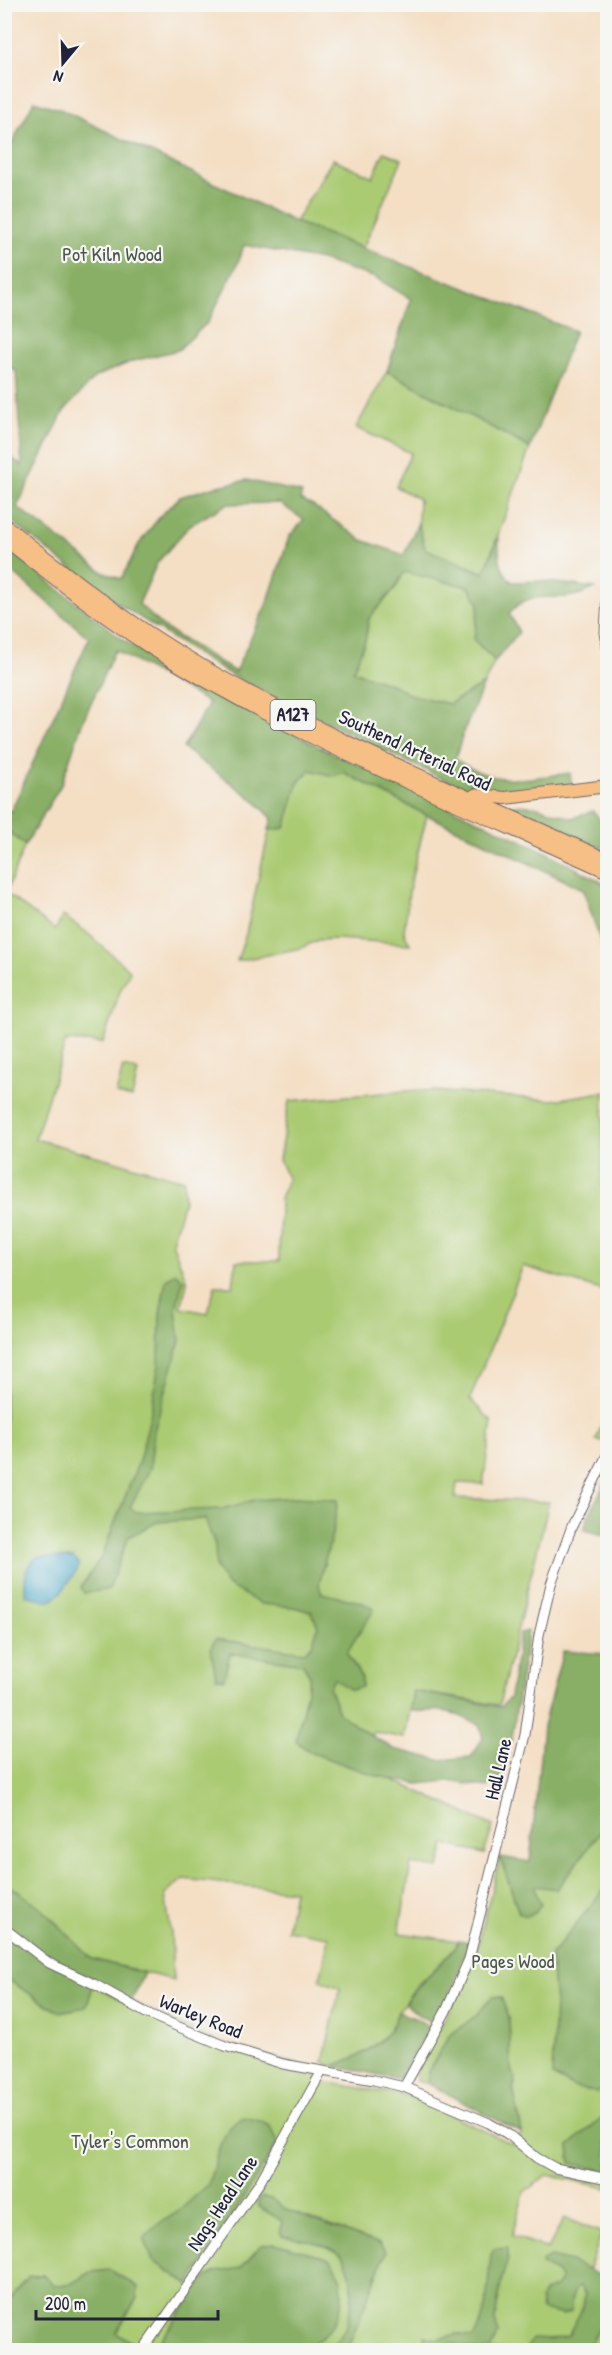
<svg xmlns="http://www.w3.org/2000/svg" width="612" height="2355" font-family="'Patrick Hand',sans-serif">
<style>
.green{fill:#abcb73;stroke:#667657;stroke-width:1.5}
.forest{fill:#88af65;stroke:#556850;stroke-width:1.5;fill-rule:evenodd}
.water{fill:#4ca7ca;stroke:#376482;stroke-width:1.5}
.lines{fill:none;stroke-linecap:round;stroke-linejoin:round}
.tertiary-casing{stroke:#6c646b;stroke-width:11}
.trunk-casing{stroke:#6c646b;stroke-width:14}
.tertiary{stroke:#fff;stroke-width:9}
.trunk{stroke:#f5bf86;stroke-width:12}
.labels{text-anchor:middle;stroke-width:4.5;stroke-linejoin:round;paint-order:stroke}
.shield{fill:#f6f6f2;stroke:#626272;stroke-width:1.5}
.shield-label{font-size:18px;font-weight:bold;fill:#22223b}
.park-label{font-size:20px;fill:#4b554c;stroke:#f6f6f2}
.street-label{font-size:20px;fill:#22223b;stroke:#f6f6f2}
</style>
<rect width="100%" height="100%" fill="#f6f6f2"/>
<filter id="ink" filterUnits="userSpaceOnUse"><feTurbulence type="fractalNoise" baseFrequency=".0167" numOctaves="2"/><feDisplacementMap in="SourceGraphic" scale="12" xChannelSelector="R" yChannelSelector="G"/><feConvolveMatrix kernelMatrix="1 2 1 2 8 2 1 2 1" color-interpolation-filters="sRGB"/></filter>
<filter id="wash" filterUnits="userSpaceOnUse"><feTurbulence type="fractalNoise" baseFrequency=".008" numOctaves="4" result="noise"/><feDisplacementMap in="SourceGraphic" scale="24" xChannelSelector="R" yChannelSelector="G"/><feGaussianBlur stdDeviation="1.35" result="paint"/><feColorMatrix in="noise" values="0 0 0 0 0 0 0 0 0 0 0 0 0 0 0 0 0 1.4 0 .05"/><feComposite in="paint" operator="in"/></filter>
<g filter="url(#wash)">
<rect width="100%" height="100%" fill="#f4dfc5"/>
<path class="green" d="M384,152l18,7 -39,89 -68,-26 38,-63 40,18z
M387,371l143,77 -46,125 -59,-24 -7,-26 1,-24 -23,-12 15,-34 -55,-25z
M403,571l66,16 10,16 -5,37 21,21 -11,23 -35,20 -41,-10 -57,-23 14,-30 4,-23 27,-31z
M209,703l218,112 -17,69 -6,48 6,12 -73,-5 -19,1 -17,8 -64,13 9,-27 26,-116 -19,-19 -70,-51z
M5,829l20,16 -19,48 49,37 8,-14 22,15 45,40 -10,20 -17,52 -37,-2 -31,98 149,41v21l-12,41 15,40 -6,26 27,5 7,-27h18l3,-25h43l1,-63 8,-19 -9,-19 10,-59 130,-11 134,10 51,-8 -3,91 7,14 -1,95 -84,-26 -53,133 22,23 -9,62 -26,-1 -2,15 94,4 -50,203 -86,-14 -8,47 -31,-6 -13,33 132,61 -9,28 -39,-10 -6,24 -28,-4 -12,69 60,8 -9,15 -34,30 -18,26 -5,16 -27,25 -32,13 -11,-4 17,-74 -20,-8 9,-43 -42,-7 7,-39 -111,-12 -18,16 6,37 2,48 -81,-21 -52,-52 -35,-25z
M123,1067l15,4 -6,27 -16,-4z
M607,1411v28l-4,2 -7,-1z
M607,1823v63l-56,69 4,48 42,90 10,-8v28l-38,33 2,17 36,8v17l-59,-13 -24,17 -12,44 36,13 16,-31 38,15 -14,38 19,8v71h-602l-1,-423 46,36 169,80 103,28 -5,10 93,15 102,48 10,-11 -9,-44 3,-10 -5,-8 -2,-53 -17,-21 -15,18 -28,21 -21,36 1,12 -12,-3 -2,-7 50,-93 12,-33 23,-91 19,56 16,-22v-6l22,4z"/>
<path class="forest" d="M34,101l28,9 233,112 280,109 -45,117 -143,-77 24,-72 -35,-21 -55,-18 -77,-15 -6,18 -30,59 -30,28 -45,11 -38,16 -31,34 -47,96 86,65 18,7 18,-35 21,-28 20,-19 33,-10 34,-7 55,13 -2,7 13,6 49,34 42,15 14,-32 7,26 59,24 15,-37c-1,17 0,34 13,46l30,-1 53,7c-7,3 -15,7 -23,8 -26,5 -41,-7 -63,17l10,19 -24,29 -21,-21 5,-37 -10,-16 -65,-15 -8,15 -27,31 -4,23 -12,30 43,15 12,8 41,10 35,-20 -20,47 -9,28c42,28 68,20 115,14l2,14c-39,5 -80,11 -118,-3l-203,-98 -37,-21 -92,-59 -61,-45 -56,-45v-64l17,14 -6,-95 -11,-7 -1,-146 3,-3 -3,-3v-54l4,-7 -3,-2v-10l7,4zM279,503l25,17 -15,17 -21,64 -33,71 -72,-45 -24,-23 18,-41 33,-38 37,-21z
M5,547l120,94 59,37 136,69 224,104 63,34v76l-24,-72 -156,-74 -84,-43 -9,4 -24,-6 -12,13 -13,45 -16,2 3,-12 -19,-19 -70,-51 26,-45 -94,-53 -33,73 -21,62 -36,60 -20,-17 -1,-19 7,2 78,-173 -84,-72z
M513,805l22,1 37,12 21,-7 10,13 4,2v24l-87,-36z
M176,1273l7,7 -7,29 4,32 -26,90 -4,38 -20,38 6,5 86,-3 32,-9 43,-3 41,3 -5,31 -14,52 2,10 40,9 13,7c-8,16 -20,28 -27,45l15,24v9l-11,3 -17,-12 -5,10 11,26 22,16 32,19 45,11 32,-3 12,-19 -4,-14c-12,-4 -24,-12 -37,-13 -12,-2 -21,3 -32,-1l3,-19 88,16 9,-10 10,-64 8,-2 -16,107 -12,43 -13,6 -39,-6 -30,3 -45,-9 -63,-23 -14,-11 14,-65 -7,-12 -73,-11 -6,26 -8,-1 -5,-30 4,-9 89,13 8,-7 6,-18 -6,-15 -18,-5 -33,-3 -34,-19 -11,-17 -1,-23 -10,-26 -48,3 -29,15 -19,52 -25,4 -3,-6 21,-31 37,-95 11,-44 9,-53 1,-50 6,-35z
M607,1478v58l-23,-6 4,-13z
M563,1651l44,3v169l-50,66 -22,-3v5l6,13 -6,9 -9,3 -7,-3 -19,-56 30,5 13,-136z
M4,1882l36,25 52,52 52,14 -14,32 -36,-21 -8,23 -27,5 -54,-34z
M607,1886l1,199 -11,8 -23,-6 -22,-11 3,-73 -4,-48z
M459,1941l10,2 -18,50 -17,31 -17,-10 -12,-11c15,-24 39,-38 54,-62z
M492,1997h9l8,21 2,53 5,8 -3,10 9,44 -93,-49 -1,-12 21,-36 28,-21z
M398,2012l19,7 13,9 -31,51 -65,-13c28,-11 54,-22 64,-54z
M607,2113v58l-36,-8 -2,-17z
M243,2117l14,3 13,6 7,18 -88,140 -36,-23 -9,-23 17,-16 14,-8 33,-29 12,-40 9,-17z
M263,2197l8,2 18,12 91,33 6,8 -39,98h-22c4,-3 10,-7 14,-12 15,-17 19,-68 1,-84 -15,-12 -40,-15 -58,-18l-2,-6 2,-9 -24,-15v-4z
M274,2243c10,3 48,12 55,16 15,11 15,42 9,57 -6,14 -21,25 -33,34h-143l-1,-10 44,-62 11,-6 25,-4 20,-23z
M508,2248v11l-6,19 -7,41 3,14 -8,17c-4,0 -10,1 -15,0 -6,-1 -11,-5 -19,-6 -11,-1 -19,7 -28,6l-4,-14 12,3 22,-5 16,4c15,-26 13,-54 17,-83l3,-6z
M550,2257l21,5 36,17v37l-21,34h-60l6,-11 18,1 18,-4 15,-29 2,-13 -6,-8c-8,7 -8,17 -8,26l-8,3 -21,-5 -2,-11 5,-8 11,-4 5,-6 -4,-8 -15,-9 1,-4z
M110,2270l28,17 -1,11 -21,35 18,11 4,6h-133v-44l24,-30 14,-1 10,10h16l22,-13z"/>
<path class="water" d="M38,1557l35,1 7,7c-9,13 -16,28 -30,36l-25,-6c0,-16 -2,-30 13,-38z"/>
</g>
<g filter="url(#ink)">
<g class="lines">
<g class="tertiary-casing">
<path id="tertiary" d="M608,580l-3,52 3,21
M4,1928l45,35 45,21 54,30 26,11 51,21 58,18 91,16 30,7 85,36 20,12 28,23 18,10 53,11
M404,2087l42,-76 23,-52 56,-224 14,-100 12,-51 21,-58 36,-73
M143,2350l117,-168 62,-111"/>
</g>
<g class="trunk-casing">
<path id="trunk" d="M4,524c63,51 126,100 195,140 130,76 272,133 409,196
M4,539c54,42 107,85 166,121 138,84 290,145 438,212
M475,795l30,3 103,-12"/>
</g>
<use href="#tertiary" class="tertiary"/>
<use href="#trunk" class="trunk"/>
</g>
</g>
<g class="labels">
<rect class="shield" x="270.5" y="700" width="45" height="30" rx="4.5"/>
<g class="shield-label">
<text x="293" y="721">A127</text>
</g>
<g class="park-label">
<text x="112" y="261">Pot Kiln Wood</text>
<text x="513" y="1968">Pages Wood</text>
<text x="130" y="2148">Tyler's Common</text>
</g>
<g class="street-label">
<text transform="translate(415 750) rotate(25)" y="7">Southend Arterial Road</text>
<text transform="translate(498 1769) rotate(-77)" y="7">Hall Lane</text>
<text transform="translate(201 2016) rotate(22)" y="7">Warley Road</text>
<text transform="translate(222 2203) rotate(-56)" y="7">Nags Head Lane</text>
</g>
</g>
<rect width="612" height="2355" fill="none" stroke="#f6f6f2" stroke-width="24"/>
<g transform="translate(63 63) rotate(199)" stroke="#f6f6f2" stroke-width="4.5" paint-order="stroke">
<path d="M0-4.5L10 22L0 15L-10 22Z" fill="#22223b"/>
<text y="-9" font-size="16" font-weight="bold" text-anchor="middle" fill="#22223b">N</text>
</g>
<path d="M36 2310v9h182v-9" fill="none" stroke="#22223b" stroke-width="3"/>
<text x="45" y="2310" font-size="18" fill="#22223b" stroke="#f6f6f2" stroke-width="4.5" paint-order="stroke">200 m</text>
</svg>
